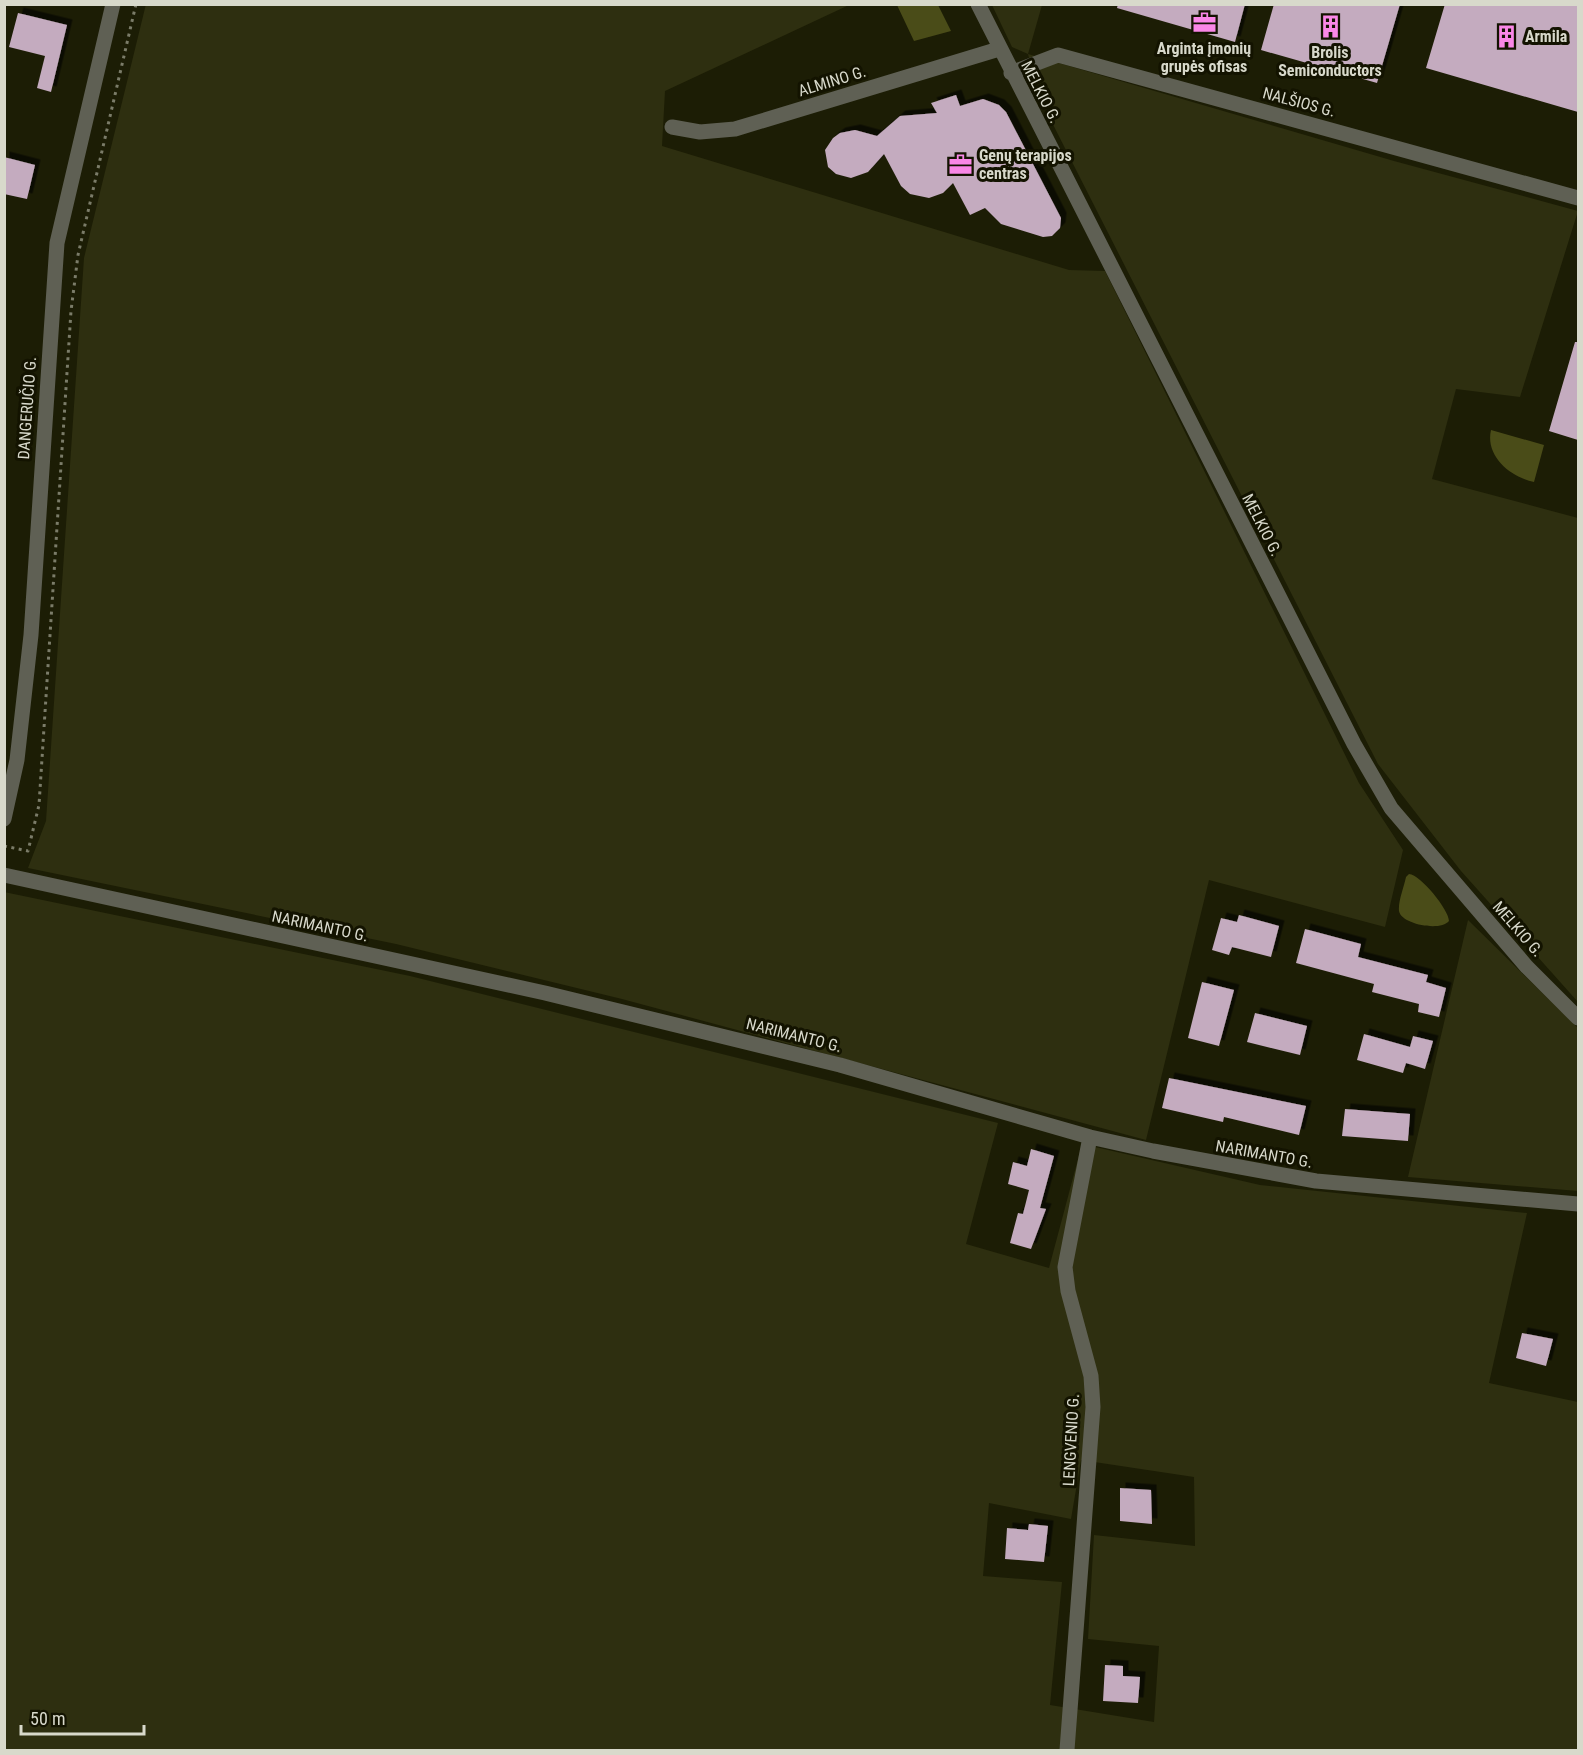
<svg xmlns="http://www.w3.org/2000/svg" width="1583" height="1755" viewBox="0 0 1583 1755" font-family="'Roboto Condensed',sans-serif">
<defs>
<filter id="shadow"><feDropShadow dx="5.5" dy="-5.5" stdDeviation="0" flood-color="#0009"/></filter>
</defs>
<rect width="100%" height="100%" fill="#1c1d05"/>
<path fill="#2e2f10" fill-rule="evenodd" d="M146,4L849,5L665,91L662,146L1069,270L1105,271L1359,783L1403,850L1385,927L1209,880L1146,1140L622,999L396,944L28,868L46,821L84,258Z
M992,5H1042L1028,54L1394,161L1578,211L1520,397L1456,389L1432,479L1578,518V1002L1461,871L1378,764L1038,95L1028,54L1012,47Z
M4,892L410,976L998,1123L966,1244L1049,1268L1082,1144L1260,1185L1527,1213L1489,1383L1578,1402V1750H5ZM1081,1460L1194,1477L1195,1546L1094,1535L1088,1639L1159,1646L1154,1722L1050,1705L1062,1582L983,1576L989,1503L1071,1519Z
M1468,920L1578,1028V1191L1408,1177Z"/>
<path fill="#4a4c18" d="M897,5H938L951,31L914,41Z
M1491,430L1544,445L1534,482C1510,477 1485,456 1491,430Z
M1409,874C1421,875 1449,910 1449,921C1440,932 1401,924 1399,911C1398,901 1404,887 1406,877Z"/>
<path fill="#c4abbf" filter="url(#shadow)" d="M1118,4H1245L1235,42L1117,8Z
M1274,4H1400L1377,83L1261,50Z
M1445,4H1578V112L1426,68Z
M18,13L67,25L51,92L37,88L45,56L9,47Z
M956,95L960,106L983,99L999,105L1006,112L1061,218L1060,228L1052,236L1043,237L1001,224L985,208L970,215L953,183L943,193L929,198L910,194L901,186L884,154L868,172L851,178L836,174L828,167L825,150L833,138L840,133L855,130L877,136L900,116L937,113L931,103Z
M4,157L35,165L27,199L4,194Z
M1575,342H1578V440L1549,431Z
M1239,915L1279,926L1271,957L1232,947L1229,955L1212,950L1221,918L1237,922Z
M1305,929L1361,944L1358,957L1428,975L1426,982L1446,988L1439,1017L1418,1012L1419,1004L1372,992L1374,984L1296,963Z
M1202,982L1234,990L1219,1046L1188,1038Z
M1255,1013L1307,1026L1300,1055L1247,1042Z
M1364,1034L1410,1047L1413,1036L1433,1041L1425,1069L1406,1063L1403,1073L1357,1060Z
M1169,1078L1306,1106L1299,1135L1224,1117L1223,1122L1162,1108Z
M1345,1109L1410,1114L1408,1141L1342,1136Z
M1031,1149L1054,1156L1040,1208L1046,1209L1031,1249L1010,1243L1018,1213L1023,1214L1029,1190L1008,1184L1013,1162L1027,1166Z
M1522,1333L1553,1339L1546,1366L1516,1358Z
M1120,1488L1151,1490L1152,1524L1120,1521Z
M1029,1524L1048,1526L1044,1562L1005,1559L1007,1528L1028,1530Z
M1105,1665L1123,1666V1676L1140,1677L1138,1703L1103,1701Z"/>
<g fill="none" stroke-linecap="round" stroke-linejoin="round">
<path stroke="#7b7c69" stroke-width="3" stroke-dasharray="3 4.5" stroke-linecap="butt" d="M4,846L28,851L39,805L71,311L78,255L136,4"/>
<path stroke="#5f6054" stroke-width="15" d="M978,4L1354,744L1391,808L1527,967L1578,1018
M1011,73L1058,55L1578,198
M672,127L700,132L735,129L999,49
M4,819L17,760L31,635L57,243L113,4
M4,875L545,993L840,1065L1090,1137L1153,1151L1316,1181L1578,1204
M1067,1750L1093,1407L1091,1376L1068,1291L1065,1267L1090,1137"/>
</g>
<defs>
<symbol id="office-bare" viewBox="-9 -9 18 18"><path d="M-6-3h4V-5.5h4V-3h4V5H-6ZM-1-4.5V-3h2v-1.5ZM-6 0V1H6V0Z" fill="#fa87e7" stroke="#131300" stroke-width="2.5" paint-order="stroke"/></symbol>
<symbol id="building-bare" viewBox="-9 -9 18 18"><path d="M-4-6H4V6H1V3H-1V6H-4ZM-2.5-4.3h1.7v1.8h-1.7ZM.8-4.3h1.7v1.8H.8ZM-2.5-1h1.7V.8h-1.7ZM.8-1h1.7V.8H.8Z" fill="#fa87e7" stroke="#131300" stroke-width="2.5" paint-order="stroke"/></symbol>
</defs>
<g fill-rule="evenodd">
<use href="#office-bare" x="1188" y="6" width="33" height="33"/>
<use href="#building-bare" x="1314" y="10" width="33" height="33"/>
<use href="#building-bare" x="1490" y="20" width="33" height="33"/>
<use href="#office-bare" x="944" y="148" width="33" height="33"/>
</g>
<g text-anchor="middle" dominant-baseline="central" stroke-width="6" stroke-linejoin="round" paint-order="stroke">
<g font-size="16" font-weight="bold" fill="#d8d9cb" stroke="#131300" text-anchor="start">
<text x="1525" y="36">Armila</text>
<text x="1204" y="48" text-anchor="middle">Arginta įmonių<tspan x="1204" dy="18">grupės ofisas</tspan></text>
<text x="1330" y="52" text-anchor="middle">Brolis<tspan x="1330" dy="18">Semiconductors</tspan></text>
<text x="979" y="155">Genų terapijos<tspan x="979" dy="18">centras</tspan></text>
</g>
<g font-size="16" fill="#d8d9cb" stroke="#131300">
<text transform="translate(832 81) rotate(-17)">ALMINO G.</text>
<text transform="translate(1041 92) rotate(63)">MELKIO G.</text>
<text transform="translate(1299 102) rotate(15)">NALŠIOS G.</text>
<text transform="translate(27 408) rotate(-86)">DANGERUČIO G.</text>
<text transform="translate(1262 525) rotate(63)">MELKIO G.</text>
<text transform="translate(320 926) rotate(12)">NARIMANTO G.</text>
<text transform="translate(1518 929) rotate(49)">MELKIO G.</text>
<text transform="translate(794 1035) rotate(14)">NARIMANTO G.</text>
<text transform="translate(1264 1154) rotate(10)">NARIMANTO G.</text>
<text transform="translate(1071 1440) rotate(-87)">LENGVENIO G.</text>
</g>
</g>
<rect width="1583" height="1755" fill="none" stroke="#d8d9cb" stroke-width="12"/>
<path d="M21 1725v9h123v-9" fill="none" stroke="#d8d9cb" stroke-width="3"/>
<text x="30" y="1725" font-size="18" fill="#d8d9cb" stroke="#131300" stroke-width="4.5" paint-order="stroke">50 m</text>
</svg>
